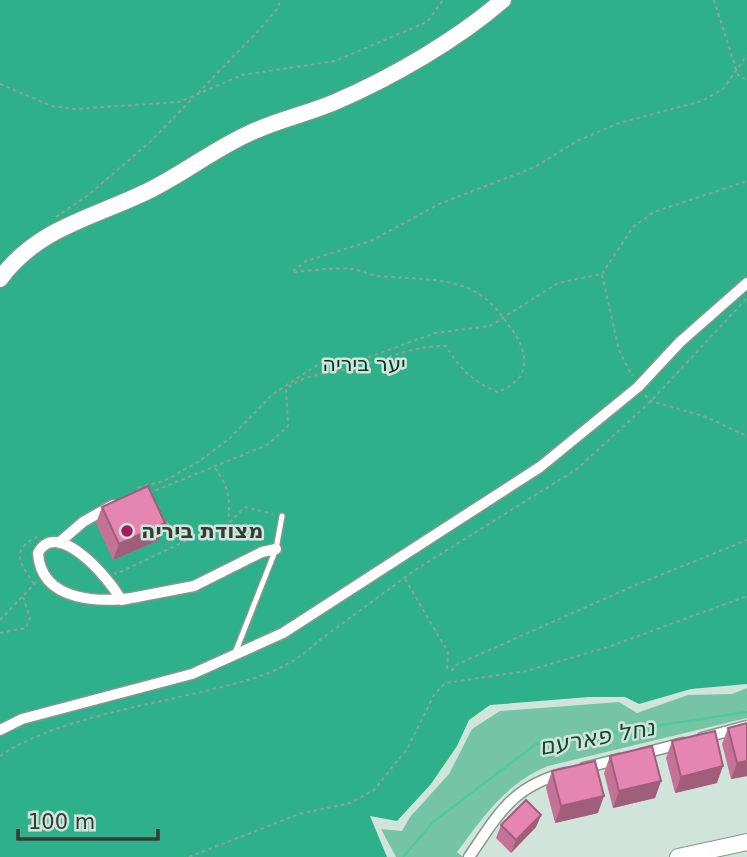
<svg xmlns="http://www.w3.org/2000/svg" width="747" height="857" viewBox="0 0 747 857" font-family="'DejaVu Sans',Heebo,sans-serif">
<rect width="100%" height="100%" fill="#d0e4db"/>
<path fill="#76c4a7" d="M747,688V718L548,766C505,784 484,816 457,852L463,857H396L381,829L402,831L410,817L449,774L472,729L500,711L619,702L637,713L688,695L732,694Z"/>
<path fill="#2eb18a" d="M0,0H747V684L691,689L639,704L625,697H589L490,705L469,720L457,746L431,784L397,821L370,816L387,857H0Z"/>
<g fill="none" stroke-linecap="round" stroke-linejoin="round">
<path stroke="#4ecaa1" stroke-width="2.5" d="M403,857L433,822L536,744L747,712"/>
<defs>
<path id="lane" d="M235,653L276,549L282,516"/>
<path id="street" d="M61,541L83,522L113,505
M138,597C102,603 41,603 38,553C57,517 110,579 121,600L194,586L262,552L276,549
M0,730L22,719L192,674L283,633L540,467L638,387L680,342L747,283
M702,738L747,726
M641,754L683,743
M584,768L619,759
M469,857C498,815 512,786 565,773"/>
<path id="secondary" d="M0,279C38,227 93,218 148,191C183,174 214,149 250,133C277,120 307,114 335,102C391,78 457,40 503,0
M678,857L747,842"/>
</defs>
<use href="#lane" stroke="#84978f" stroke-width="8"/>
<use href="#street" stroke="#84978f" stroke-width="13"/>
<use href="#secondary" stroke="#84978f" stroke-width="18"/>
<path stroke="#91a099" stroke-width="2" stroke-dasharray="3.5 3.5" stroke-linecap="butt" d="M714,0L738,75L747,80
M0,84L52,106L74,109L179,102L242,75L335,61L427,22L443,0
M198,93L258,31L278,8L280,0
M56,217L87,196L150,142L194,97
M602,275L619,350L632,376
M645,395L651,401L706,417L747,436
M215,468C228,486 231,499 228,521
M139,492L136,488L164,481L198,462L229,439L273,394L325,360L364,359L435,333L490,326L558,283L602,274L633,227L654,212L747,181
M149,493L267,445L288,426L286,389C306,374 324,374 347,369C381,362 411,345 446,346C460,369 473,382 498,392C517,384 528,373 523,352C520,339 512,330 504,319C473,273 427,281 378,276C369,275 361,270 352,269C333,267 311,271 292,272L306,261L371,241L439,204L535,167L577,141L619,123L702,101L723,89L747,55
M162,517L168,524L195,537L228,524L245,507L273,514
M114,572L116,574L194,537
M405,579L448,652L447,668L452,670L458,664L631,587L747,540
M34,584C19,562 9,549 41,535
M0,620L38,580
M0,633L26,628L30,618L23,597
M0,756C50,721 144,706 205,691C246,681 286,673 317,642L415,570L577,469L651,401L747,298
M189,857L299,814L350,803L374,790L407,749L434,695L445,683L527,671L611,646L747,596"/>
<use href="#lane" stroke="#fff" stroke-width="5"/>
<use href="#street" stroke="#fff" stroke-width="10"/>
<use href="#secondary" stroke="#fff" stroke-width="16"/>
</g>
<path fill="#c47397" d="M102,507L165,523L159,540L113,560L96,523Z
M747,723V776L731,779L722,744L728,728Z
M672,741L717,783L675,793L666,758Z
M610,756L661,781L655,798L613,808L604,773Z
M552,771L598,813L555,823L546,788Z
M541,815L536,827L511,853L496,838L501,825Z"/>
<path fill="#a05e7b" d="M165,523L159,540L113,560L119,544Z
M747,761V776L731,779L737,763Z
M723,766L717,783L675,793L681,777Z
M661,781L655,798L613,808L619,791Z
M604,796L598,813L555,823L561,806Z
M541,815L536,827L511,853L516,840Z"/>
<path fill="#e486b0" stroke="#a05e7b" stroke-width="2" d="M148,486L165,523L119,544L102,507Z
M747,723V761L737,763L728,728Z
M715,731L723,766L681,777L672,741Z
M652,746L661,781L619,791L610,756Z
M595,761L604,796L561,806L552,771Z
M526,800L541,815L516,840L501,825Z"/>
<circle fill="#a21b67" stroke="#d0e4db" stroke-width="2.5" cx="127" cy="531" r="7"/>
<g text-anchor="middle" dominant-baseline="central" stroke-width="5" stroke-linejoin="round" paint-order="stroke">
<g font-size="21" fill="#003728" stroke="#d0e4db">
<text x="364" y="364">יער ביריה</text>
</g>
<g font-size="21" font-weight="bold" fill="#343c39" stroke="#d0e4db" text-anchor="start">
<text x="141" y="531">מצודת ביריה</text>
</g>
<g font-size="23" font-style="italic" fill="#134837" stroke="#d0e4db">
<text transform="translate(597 737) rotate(-10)">נחל פארעם</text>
</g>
</g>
<path d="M18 829v10h140v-10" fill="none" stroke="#343c39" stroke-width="3.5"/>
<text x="28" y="829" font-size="21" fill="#343c39" stroke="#d0e4db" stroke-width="5" paint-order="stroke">100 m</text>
</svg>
